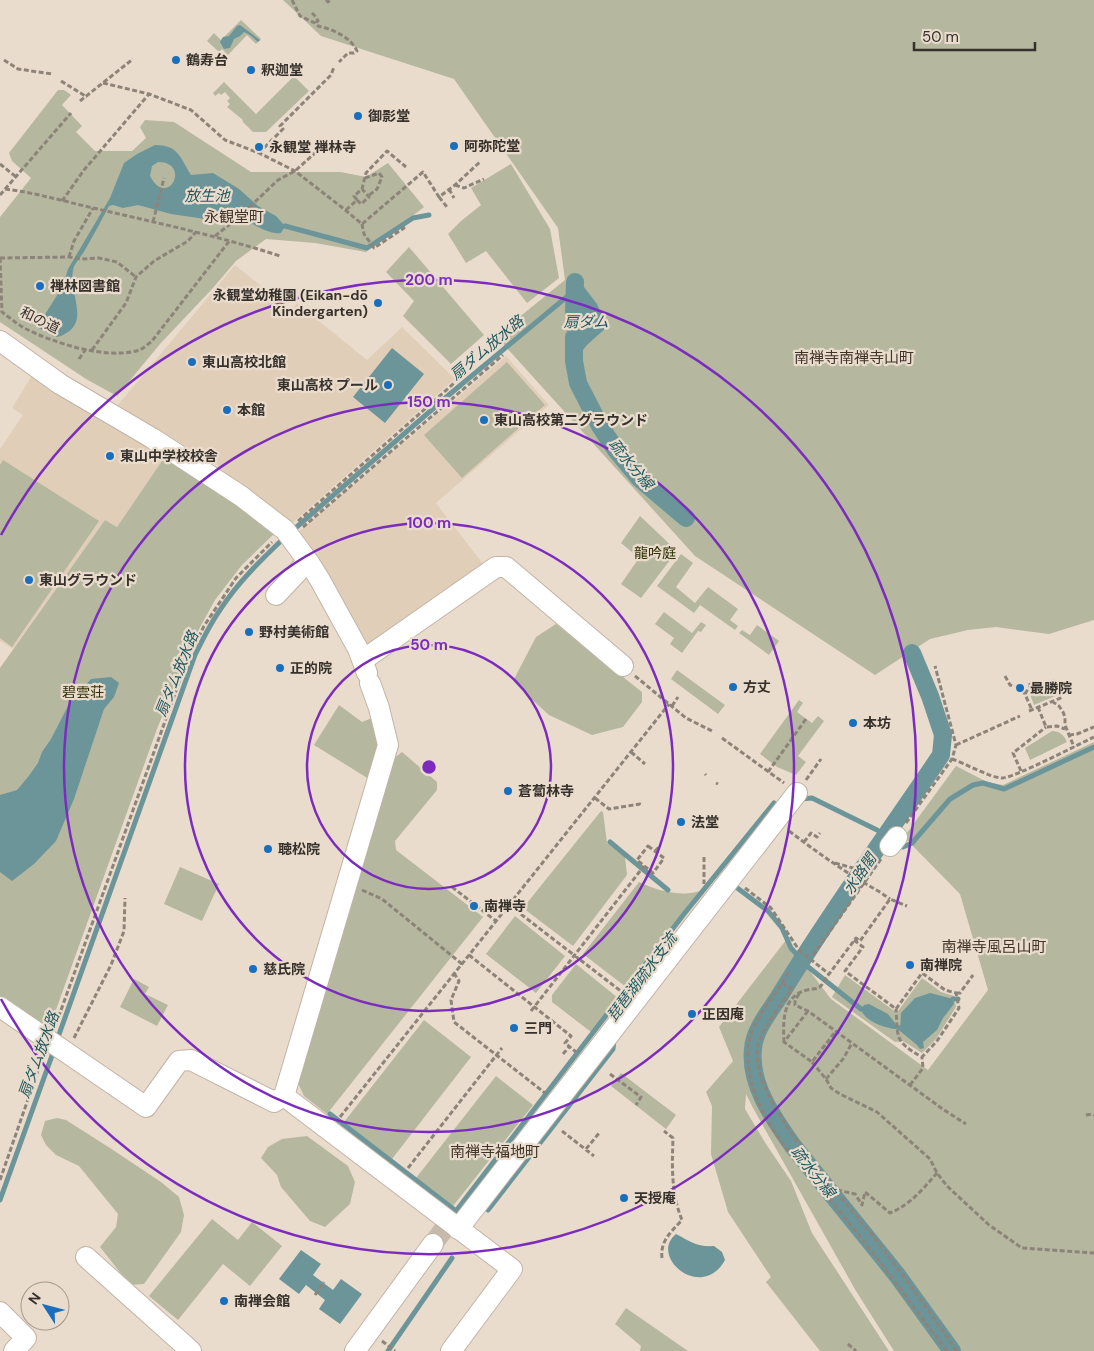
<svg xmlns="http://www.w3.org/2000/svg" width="1094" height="1351" viewBox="0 0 1094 1351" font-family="'DM Sans','Noto Sans JP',sans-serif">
<rect width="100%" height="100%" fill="#eadccd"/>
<path fill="#e1ceb9" d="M235,265L291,310L297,303L367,360L402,327L455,379L289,526L244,492L217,465L118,405Z
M506,356L549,405L436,503L483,564L366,654L296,534Z
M33,374L166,455L117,527L105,520L13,649L0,641V449L23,415L12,408Z"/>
<path fill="#b5b79f" d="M283,0H1094V620L1049,634L996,627L968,630L930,639L875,675L695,556L496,336L565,280L558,228L454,79L321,36Z
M241,20L261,39L256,44L247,35L228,55L222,49L219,52L207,41L214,33L221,40Z
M294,76L309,91L266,132H253L242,121L243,120L227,107L230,104L227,101L230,98L225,92L221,95L219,93L215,96L213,93L224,82L256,114Z
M58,90H64L71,95L62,105L82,126L76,132L95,151H132L146,138L140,127L145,120L174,122L251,172H341L366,177L388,163L424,207L366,252L315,243L266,239L236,261L212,289L160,344L117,396L86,379L0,322V217L31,178L12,161L9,153Z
M511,164L550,229L559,278L527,303L486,251L466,263L448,234L461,221L481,205L471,188Z
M409,247L484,335L451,364L403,316L414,301L386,272Z
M507,362L545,405L462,478L424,435Z
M166,455L276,532L242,565L215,600L193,640L157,729L48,1032L0,1001V668L105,520L117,527Z
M3,460L99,521L12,647L0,638V465Z
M640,516L677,551L641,598L621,584L639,558L621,543Z
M681,554L693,563L676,587L695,603L708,587L738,609L730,620L738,626L735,630L700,605L694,613L657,586Z
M664,612L692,633L701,622L706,625L701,632L698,631L682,653L670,644L674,638L655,624Z
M556,624L642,692V702L623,727L592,735L549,715L527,695L513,681L536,637Z
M757,625L779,641L769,655L739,633L742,630L750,635Z
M677,670L725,705L718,714L671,679Z
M1054,679L1060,694L1034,705L1029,692L1032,688Z
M799,700L803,703L797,712L812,723L818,716L824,721L798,756L806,762L796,775L777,767L760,754Z
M339,705L362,722L372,718L380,743L369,779L314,745Z
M1052,731C1060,731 1064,735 1067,742L1030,760L1025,748Z
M1094,742V1351H894L856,1291L753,1108L746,1094L745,1109L766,1144L791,1181L812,1233L889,1351H820L766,1282L771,1277L728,1212L711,1154L712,1106L706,1092L733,1061L719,1027L786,940L831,999L928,1070L988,990L960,894L904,837L956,766L987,782L1003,785Z
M402,752L437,782V790L395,841L396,850L483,917L327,1114L304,1096L298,1083L393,759Z
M601,811L603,812L607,843L625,857L627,875L573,946L523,908Z
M180,867L219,884L202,921L164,904Z
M639,882C658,891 681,897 701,891L626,987L583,954Z
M515,916L565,956L536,993L486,954Z
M576,964L618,998L591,1032L552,1002V995Z
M845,975L893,1010L898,1011L922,978L941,992L954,996L956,1007L936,1039L922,1053L903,1041L895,1042L832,997Z
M134,979L149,987L145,994L168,1005L157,1026L120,1007Z
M424,1020L471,1057L392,1159L344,1122Z
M621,1073L676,1115L666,1129L611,1086Z
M496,1076L533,1105L453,1206L416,1178Z
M57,1118L66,1120L110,1148L161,1182L179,1197L184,1215L181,1232L144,1284L130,1285L100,1247L116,1227L118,1214L79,1166L56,1155L46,1145L41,1135L45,1121Z
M307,1136L348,1166L355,1182L350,1204L325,1227L310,1221L281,1187L277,1175L261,1158L268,1147L282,1139Z
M212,1219L238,1240L252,1222L282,1246L250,1286L223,1264L178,1320L149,1296Z
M626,1308L688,1351H640L641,1346L615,1324Z"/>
<path fill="#6c959a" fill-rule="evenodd" d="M240,25L260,40L258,42L250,35L244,32L240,36L234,39L230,48L224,49L220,42L223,37L229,36L237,26Z
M155,145C178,145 180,157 191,175L213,173L239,189L258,206L276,216L285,226L281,233C268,236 243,218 232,211L220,219L212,220L171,214L138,205L123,208L113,205L109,206C101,221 93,236 85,250C81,257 74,264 73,270C68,294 94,326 57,337L39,328L42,319L63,286L68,269L110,198L124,163L137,154ZM158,162C192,162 168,210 150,176L152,166Z
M581,283L597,304L607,327L587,345L574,361L570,362L566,348L571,291Z
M392,348L424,374L385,423L353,397Z
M111,677L119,683L114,697L104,709L74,799L56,841L34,864L12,881L0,872V795L17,790L28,777L38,763L42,752L51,739L69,704L91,679Z
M930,993L953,999L954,1004L943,1018L937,1030L923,1042L924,1048L920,1049L917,1045L900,1031L901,1013L915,998Z
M869,1004L888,1014L895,1023L894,1029C883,1027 864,1021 861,1009L864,1005Z
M676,1234C691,1242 697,1247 714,1246L722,1252L725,1260C702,1302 648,1257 676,1234Z
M301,1250L321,1264L313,1275L333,1290L341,1279L362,1294L340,1324L319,1309L325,1300L306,1285L299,1294L279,1279Z"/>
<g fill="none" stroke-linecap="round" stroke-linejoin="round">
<path stroke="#6c959a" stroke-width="5" d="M285,226L367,248L413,218L429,215
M292,531L450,394L575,290
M800,799L812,798L877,830L891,839
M610,842L668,890
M898,844L903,847L912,843L950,799L973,785L983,783L1004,789L1094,747
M732,884L768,911L782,928L791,948L807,966L861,1009
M953,999H958
M894,1026L900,1028
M57,1040L195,655C203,639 210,624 220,610C238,582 262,559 285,537
M330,1114L456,1211L684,914L774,803
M0,1200L54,1050
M488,1210L613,1049L614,1040
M388,1351L452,1258"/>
<path stroke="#6c959a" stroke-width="18" d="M574,311L575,282
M574,337V361L578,383L600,426L616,450L640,479L686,518
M912,653L930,696L943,735L941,755C888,834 831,911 782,992C772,1009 754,1029 753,1049C749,1085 774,1119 793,1146L897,1275L952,1351"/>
<path stroke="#c6baad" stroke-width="20" stroke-dasharray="20 10" stroke-linecap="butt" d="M433,1244L444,1229"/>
<defs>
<path id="minor" d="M0,341L60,384L152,438L241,496L285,530L310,564L320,580L358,649L367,673
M276,595L308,561
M363,660L496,567H506L623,666
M370,683L379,708L388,745L284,1096L512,1269L451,1351
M890,846L897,837
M0,1007L146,1107L179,1061L191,1060L274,1102L284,1096
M458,1229L797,793
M86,1257L191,1351
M0,1312L26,1338L14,1351
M355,1351L433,1244"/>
</defs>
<use href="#minor" stroke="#c1b4a5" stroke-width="22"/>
<path stroke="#8d8479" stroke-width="3" stroke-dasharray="5 2.5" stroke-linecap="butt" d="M292,0L300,16L315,23L318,26C332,29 351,37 357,51L354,53H348L339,62
M326,0L328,2L330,0
M312,13L316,17L318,21L315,23
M4,60L18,69L52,74
M61,81L87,97
M103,83L149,94L191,110L225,140L259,153L295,171L344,209L362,224L423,172L439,197L455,185L481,161
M80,101L133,59
M259,153L283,129L280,126L331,75L334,67
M0,164L15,176
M365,178L379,173L382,177L377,189L368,196
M455,185L464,188L484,179
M5,189C38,193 70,203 102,210C162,224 222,237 280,256
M449,189L454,198
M0,195L71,113
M439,197L447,207
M357,200L361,204L369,197L362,189
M62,201L84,170L149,94
M346,210L357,200L354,196L362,189L366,173L387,151L406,167
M153,222L164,178
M362,224L364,234L374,248L404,228L401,224
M215,236L238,218L278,180L295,171L325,144
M69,257L74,241L93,208
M0,258L2,312C9,317 17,324 24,328C54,343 103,359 136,351C142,350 147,345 152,341L230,240
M0,258L69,257L82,259L99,258L117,262L136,277
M92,350L126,303L136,277L154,261L188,241L196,232
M79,359L86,349
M298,521L460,378
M303,527L503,355
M635,676L686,718L712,731
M1005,676L1010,685L1016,687L1021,685
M1020,683L1032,710
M1025,694L1030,686V683
M1052,701L1059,706L1063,712L1065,717V725L1074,747
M672,706L678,697
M1038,707L1046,727L1057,726L1065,729
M1029,711L1063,697
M1069,735L1077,734L1094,727
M722,738L784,783
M956,745L1020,716
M631,752L645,764
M952,759C967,764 988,777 1002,778C1014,778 1079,744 1094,737
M1021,771L1013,753L1046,727
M768,772L806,719
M705,774L706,775
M806,780L821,759
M716,783L718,784
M595,798L609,809L640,804L642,805
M906,823L952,759L956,745L935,666
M789,831C810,847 831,862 853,876C865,884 878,890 890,899
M804,842L811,833L817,837L820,833
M648,846L664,858L653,873L637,860Z
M655,851L659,847
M704,857V884
M835,863L871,873
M452,887L496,921
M745,888L771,908L799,950L829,974
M362,890L382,899L462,964
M509,905L622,992
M854,940L863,947L845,971L896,1009L922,973L945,990L956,993L959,1008L937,1041L922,1057C894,1041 898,1038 896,1009
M469,955L571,1036L565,1043L576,1052
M813,955L881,859
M454,973L459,981L451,1000L454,1022L545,1093
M782,983L790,970
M956,993H960L973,975
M799,994L795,1000V1005L808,1011L944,1110L966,1124
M531,1011L644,866
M808,1011L784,1042L812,1062L835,1032
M56,1024L186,663L204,626L236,578L272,542
M74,1038L111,965L124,931L125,898
M784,1042C783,1022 782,996 807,990C814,988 820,991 823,982L856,938L860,941L890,899L907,906
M563,1054L569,1047
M812,1062L826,1079L831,1088L840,1094L877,1112L930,1159L937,1173L947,1186L989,1225L1022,1248L1094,1253
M610,1074L641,1097L636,1105
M826,1079L843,1059L852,1043
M910,1085L923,1068L922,1057
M1086,1115L1092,1114L1094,1115
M340,1117L669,704
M562,1131L594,1156
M586,1149L600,1132
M408,1168L502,1048
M0,1180L43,1056
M837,1190L855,1194L862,1205L865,1192L890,1213C910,1205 923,1189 937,1173
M662,1258C660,1241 671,1232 682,1220C671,1193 672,1167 673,1138L664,1131
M315,1295L324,1282
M382,1341L395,1351
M848,1344L856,1351
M947,1351C914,1308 883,1265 850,1224C811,1174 745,1119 748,1050C749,1025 769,1003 782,983L792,989C781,1005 763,1027 758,1045C747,1098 845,1199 876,1240C904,1276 931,1313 957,1351"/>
<use href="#minor" stroke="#fff" stroke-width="20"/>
</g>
<g fill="none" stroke="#7b2cbf" stroke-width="2.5">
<circle cx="429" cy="767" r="122"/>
<circle cx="429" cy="767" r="244"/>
<circle cx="429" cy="767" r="365"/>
<path d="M1 535A487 487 0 1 1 1 999"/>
</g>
<g fill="#196fbd" stroke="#eadccd" stroke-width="2">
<circle cx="176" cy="60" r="5"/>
<circle cx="251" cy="70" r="5"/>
<circle cx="358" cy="116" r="5"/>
<circle cx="454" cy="146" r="5"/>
<circle cx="259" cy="147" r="5"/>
<circle cx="40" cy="286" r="5"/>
<circle cx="378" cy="303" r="5"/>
<circle cx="192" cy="362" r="5"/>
<circle cx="388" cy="385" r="5"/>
<circle cx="227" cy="410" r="5"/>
<circle cx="484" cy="420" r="5"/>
<circle cx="110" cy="456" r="5"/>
<circle cx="29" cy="580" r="5"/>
<circle cx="249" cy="632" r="5"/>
<circle cx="280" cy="668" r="5"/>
<circle cx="733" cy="687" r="5"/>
<circle cx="1020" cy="688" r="5"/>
<circle cx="853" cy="723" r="5"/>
<circle cx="508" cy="791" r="5"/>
<circle cx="681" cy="822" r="5"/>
<circle cx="268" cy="849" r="5"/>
<circle cx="474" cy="906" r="5"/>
<circle cx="910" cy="965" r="5"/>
<circle cx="253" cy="969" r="5"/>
<circle cx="692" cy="1014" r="5"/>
<circle cx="514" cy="1028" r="5"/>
<circle cx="624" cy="1198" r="5"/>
<circle cx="224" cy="1301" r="5"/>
</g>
<g text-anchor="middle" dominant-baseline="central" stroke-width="4.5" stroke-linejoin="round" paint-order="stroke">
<g font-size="14" font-weight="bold" fill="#36312b" stroke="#eadccd" text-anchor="start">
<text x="186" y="60">鶴寿台</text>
<text x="261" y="70">釈迦堂</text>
<text x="368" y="116">御影堂</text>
<text x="464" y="146">阿弥陀堂</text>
<text x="269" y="147">永観堂 禅林寺</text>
<text x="50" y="286">禅林図書館</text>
<text x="368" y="295" text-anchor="end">永観堂幼稚園 (Eikan-dō<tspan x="368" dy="16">Kindergarten)</tspan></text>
<text x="202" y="362">東山高校北館</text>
<text x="378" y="385" text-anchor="end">東山高校 プール</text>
<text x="237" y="410">本館</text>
<text x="494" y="420">東山高校第二グラウンド</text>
<text x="120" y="456">東山中学校校舎</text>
<text x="39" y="580">東山グラウンド</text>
<text x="259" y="632">野村美術館</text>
<text x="290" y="668">正的院</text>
<text x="743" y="687">方丈</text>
<text x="1030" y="688">最勝院</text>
<text x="863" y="723">本坊</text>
<text x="518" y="791">蒼蔔林寺</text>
<text x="691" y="822">法堂</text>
<text x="278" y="849">聴松院</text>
<text x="484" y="906">南禅寺</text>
<text x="920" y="965">南禅院</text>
<text x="263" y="969">慈氏院</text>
<text x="702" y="1014">正因庵</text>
<text x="524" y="1028">三門</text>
<text x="634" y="1198">天授庵</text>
<text x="234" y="1301">南禅会館</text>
</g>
<g font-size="14" fill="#36312b" stroke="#eadccd">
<text transform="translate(40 320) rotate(26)">和の道</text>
</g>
<g font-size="14" fill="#2f3006" stroke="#eadccd">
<text x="655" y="553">龍吟庭</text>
<text x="83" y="692">碧雲荘</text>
</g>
<g font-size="15" font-style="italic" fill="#1e585f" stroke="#eadccd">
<text x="207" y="196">放生池</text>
<text x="586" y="322">扇ダム</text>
<text transform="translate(487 348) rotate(-40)">扇ダム放水路</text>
<text transform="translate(631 464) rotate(50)">疏水分線</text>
<text transform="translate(177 674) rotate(-68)">扇ダム放水路</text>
<text transform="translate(860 874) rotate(-56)">水路閣</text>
<text transform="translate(642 977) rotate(-53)">琵琶湖疏水支流</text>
<text transform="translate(39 1055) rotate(-70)">扇ダム放水路</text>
<text transform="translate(813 1172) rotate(51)">疏水分線</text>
</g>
<g font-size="15" fill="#3f3428" stroke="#eadccd">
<text x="234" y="217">永観堂町</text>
<text x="854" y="358">南禅寺南禅寺山町</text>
<text x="994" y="947">南禅寺風呂山町</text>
<text x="495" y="1152">南禅寺福地町</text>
</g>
</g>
<circle cx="429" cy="767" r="8" fill="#7b2cbf" stroke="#eadccd" stroke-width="2.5"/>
<g font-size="15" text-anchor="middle" font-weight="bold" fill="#7b2cbf" stroke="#eadccd" stroke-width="4.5" stroke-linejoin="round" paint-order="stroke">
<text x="429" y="285">200 m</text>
<text x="429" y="407">150 m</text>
<text x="429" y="528">100 m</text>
<text x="429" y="650">50 m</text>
</g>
<g transform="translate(45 1306) rotate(306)"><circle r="24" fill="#eadccd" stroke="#a2988c"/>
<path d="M0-4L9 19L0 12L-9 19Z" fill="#196fbd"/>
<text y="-8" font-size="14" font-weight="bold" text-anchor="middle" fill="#36312b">N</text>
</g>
<path d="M914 42v8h121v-8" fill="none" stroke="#36312b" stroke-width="2.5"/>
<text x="922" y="42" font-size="15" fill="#36312b" stroke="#eadccd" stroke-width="4" paint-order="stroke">50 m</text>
</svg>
